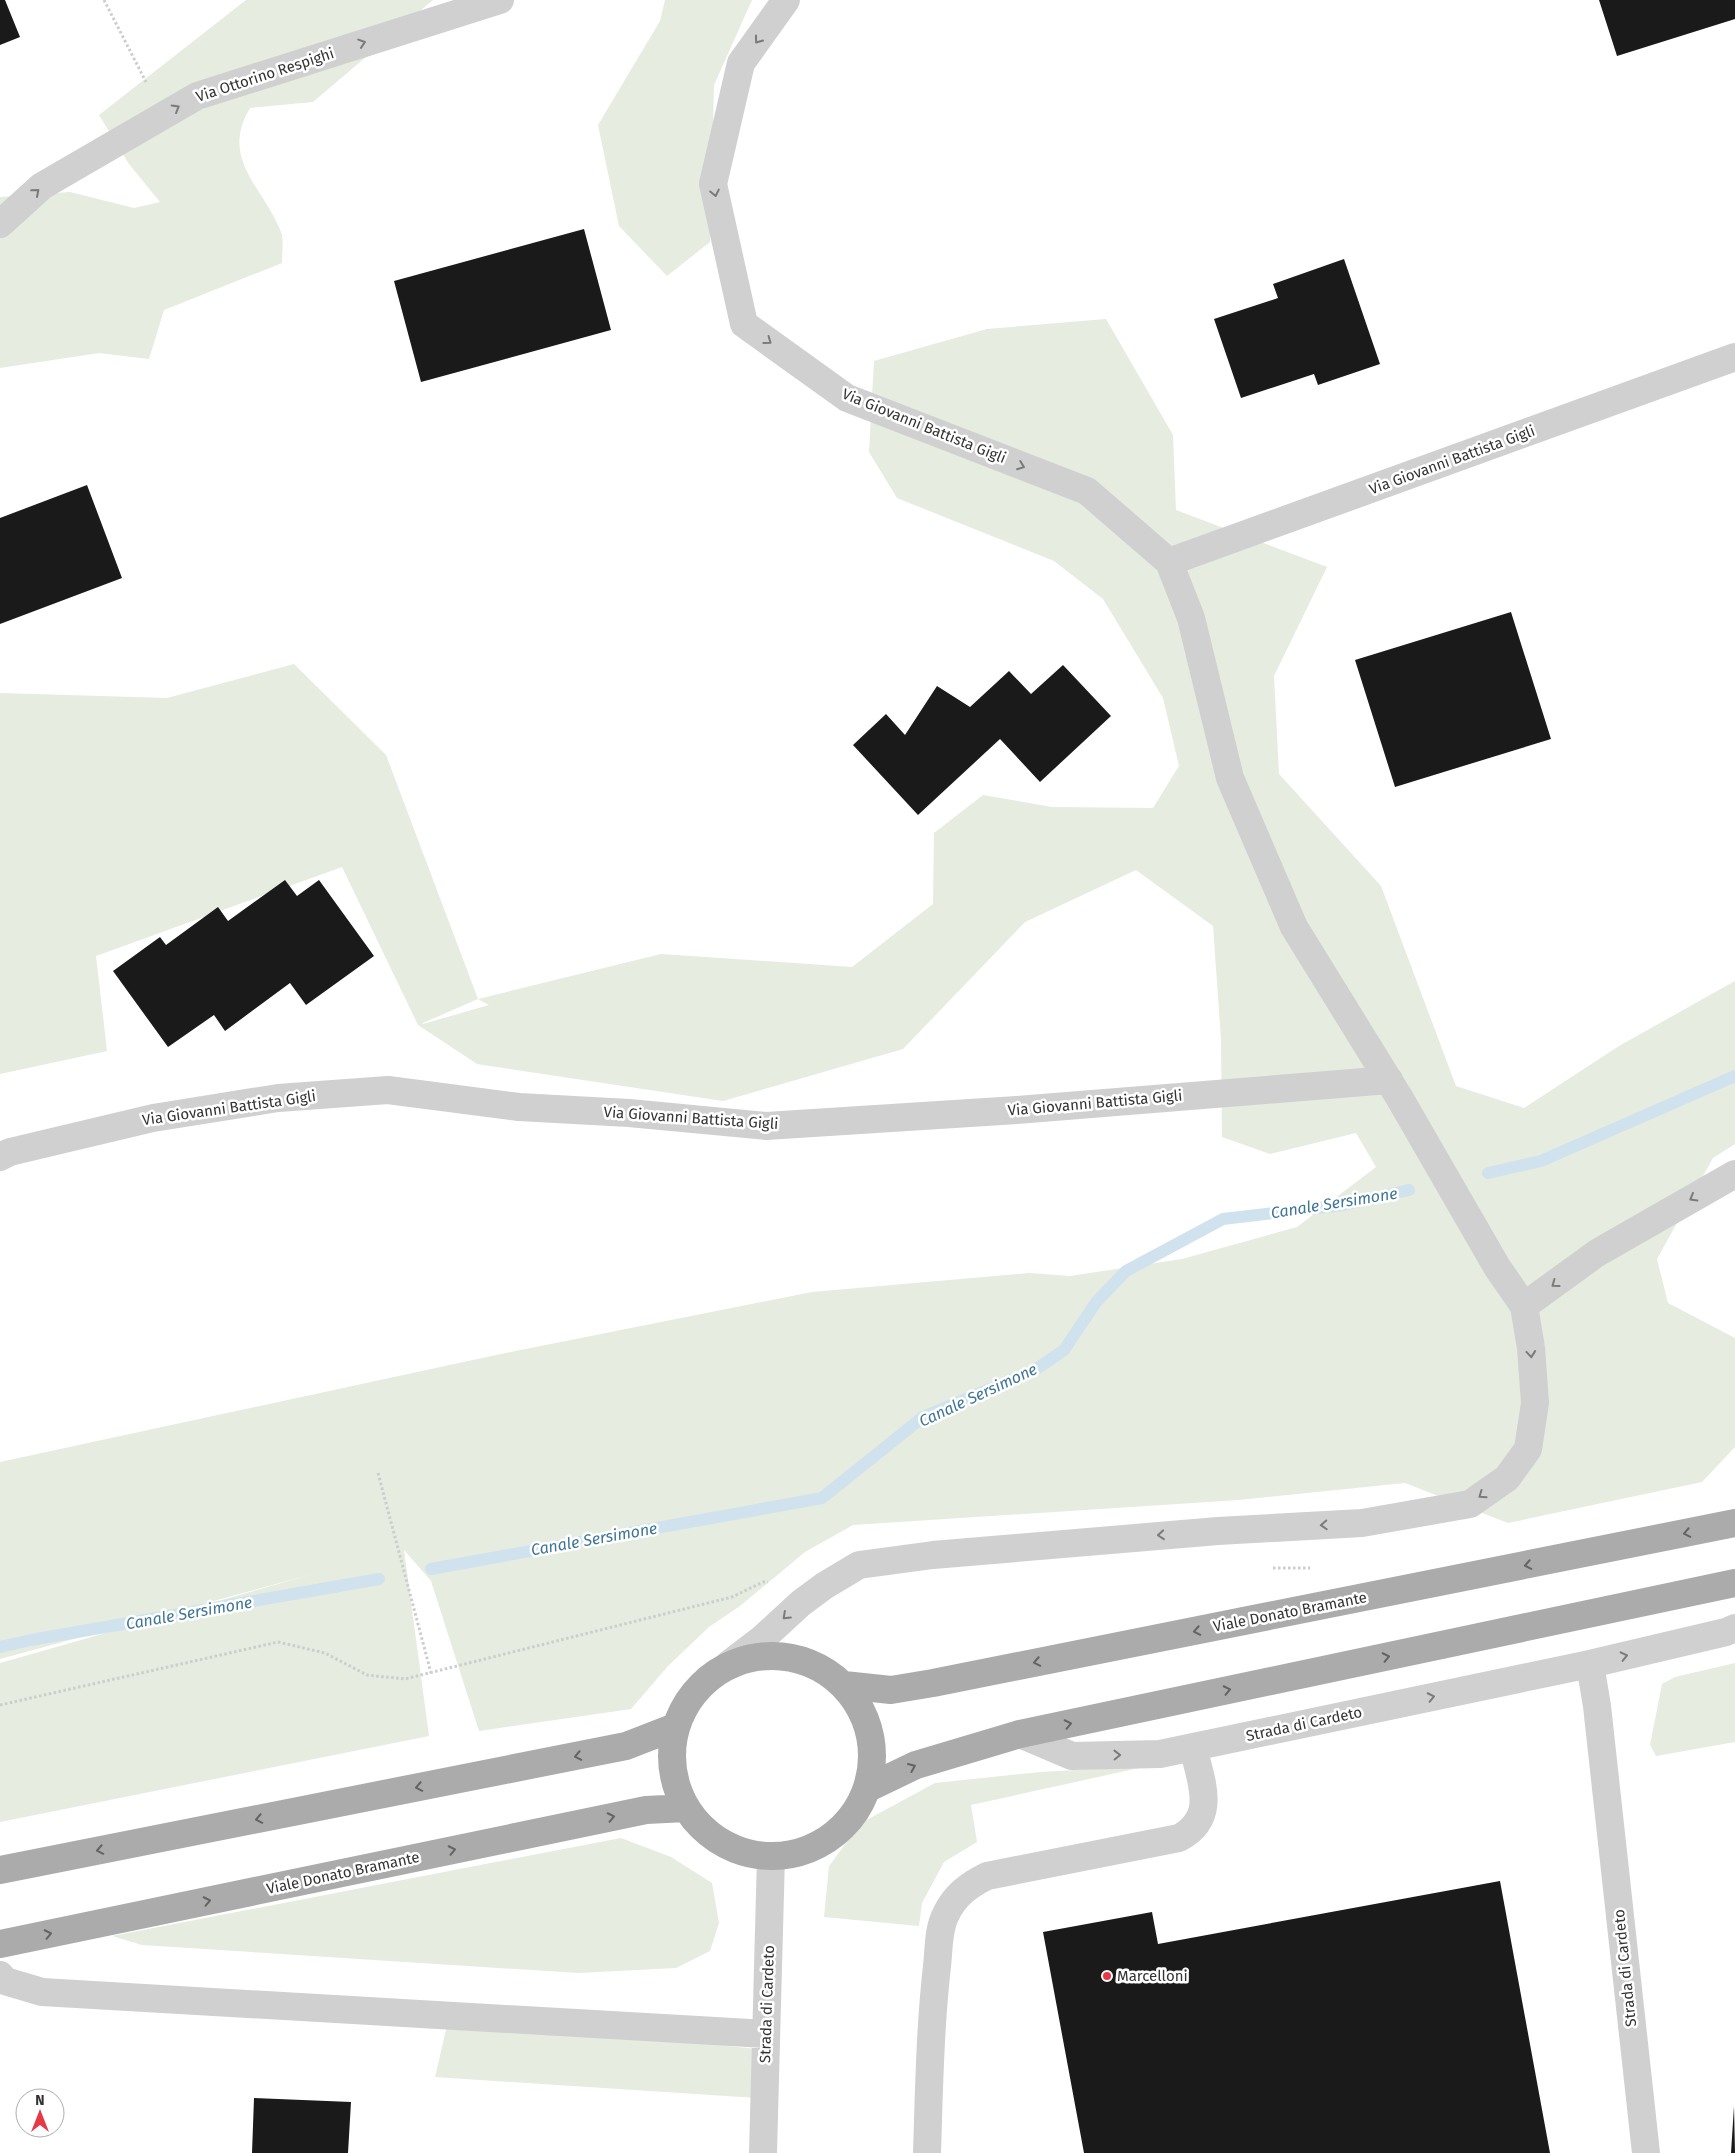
<svg xmlns="http://www.w3.org/2000/svg" width="1735" height="2153" viewBox="0 0 1735 2153" font-family="'Fira Sans',sans-serif">
<rect width="100%" height="100%" fill="#fff"/>
<path fill="#e6ecdf" fill-rule="evenodd" d="M246,0H433L313,102L250,108C219,160 264,187 281,232C284,240 282,253 282,263L164,310L149,359L99,353L0,368V197L70,192L134,208L160,202L129,164L99,115Z
M665,0H752L714,85L710,242L667,276L619,226L598,125L660,21Z
M1106,319L1173,435L1176,510L1327,567L1274,676L1279,774L1381,886L1456,1086L1524,1108L1619,1046L1735,981V1144L1713,1158L1657,1259L1668,1303L1735,1338V1447L1702,1482L1508,1523L1405,1483L1239,1500L853,1525L805,1552L740,1606L709,1627L668,1666L631,1709L479,1731L431,1581L404,1550L429,1736L0,1822V1663L320,1572L0,1659V1462L496,1355L812,1292L1029,1273L1070,1276L1182,1259L1297,1227L1376,1167L1356,1133L1270,1154L1222,1137L1221,1039L1213,926L1136,870L1025,922L903,1049L723,1101L477,1064L418,1025L342,867L96,956L107,1051L0,1074V693L167,698L294,664L386,755L478,999L661,954L852,967L933,904L934,833L983,795L1052,807L1153,808L1179,766L1163,698L1103,599L1054,561L897,498L869,452L874,361L987,329ZM478,999L489,1005L423,1024V1023Z
M1735,1663V1742L1656,1756L1650,1745L1662,1684L1675,1677Z
M1148,1766L971,1805L977,1842L944,1862L922,1903L919,1926L824,1917L829,1866L861,1823L935,1783L1040,1772Z
M621,1838L671,1857L712,1883L719,1923L710,1951L676,1968L578,1973L142,1945L112,1936Z
M449,2017L757,2049V2098L435,2077Z"/>
<g fill="none" stroke-linecap="round" stroke-linejoin="round">
<path stroke="#cfe2ee" stroke-width="12" d="M1488,1173L1541,1161L1735,1076
M431,1569L822,1498L923,1417L1035,1370L1064,1350L1097,1301L1126,1271L1223,1219L1343,1205L1409,1190
M0,1647L31,1640L379,1579"/>
</g>
<path fill="#1a1a1a" d="M0,0H5L20,37L0,45Z
M1599,0H1735V19L1617,56Z
M584,229L611,330L421,382L394,281Z
M1344,259L1380,364L1318,385L1314,374L1241,398L1214,319L1278,298L1273,284Z
M87,485L122,578L0,624V518Z
M1511,612L1551,739L1395,787L1355,660Z
M1063,665L1111,716L1040,782L1000,739L918,815L853,745L886,714L905,735L937,686L970,707L1009,671L1031,694Z
M285,880L297,896L319,880L374,956L306,1005L290,983L225,1031L214,1015L168,1047L113,971L160,937L166,945L218,907L228,921Z
M1500,1881L1550,2153H1084L1043,1932L1152,1912L1158,1944Z
M254,2098L351,2102L348,2153H252Z
M1734,2106L1735,2153H1731Z"/>
<g fill="none" stroke-linecap="round" stroke-linejoin="round">
<path stroke="#cdcdcd" stroke-width="3" stroke-dasharray="2.5 2.5" stroke-linecap="butt" d="M104,0L146,82
M378,1473L431,1673
M1273,1568H1310
M0,1705L278,1642L325,1653L367,1675L405,1679L732,1597L763,1582H768"/>
<path stroke="#d0d0d0" stroke-width="28" d="M0,224L42,186L197,96L500,0
M1169,562L1735,357
M0,1157L10,1152L153,1118L278,1098L388,1090L519,1107L629,1113L766,1126L1017,1110L1389,1080
M1524,1306L1597,1253L1735,1174
M729,1664L763,1638L801,1603L824,1586L859,1565L933,1555L1218,1531L1362,1523L1470,1504L1507,1478L1528,1449L1535,1403L1531,1348L1524,1306L1497,1267L1399,1097L1294,927L1230,778L1191,618L1169,562L1087,491L847,398L744,324L713,184L741,63L786,0
M1590,1664L1597,1706L1646,2153
M1020,1734L1072,1756L1160,1754L1590,1664L1726,1632L1735,1628
M0,1975L5,1981L42,1992L766,2034
M763,2153L771,1856
M927,2153C929,2091 930,2028 937,1966C939,1949 938,1929 946,1914C955,1895 969,1885 987,1876L1179,1838C1218,1817 1201,1782 1193,1747"/>
<path stroke="#ababab" stroke-width="28" d="M672 1756a100 100 0 1 1 200 0a100 100 0 1 1-200 0Z
M844,1685L891,1690L933,1683L1735,1523
M868,1788L916,1765L1020,1734L1735,1583
M0,1870L626,1746L675,1727
M0,1944L646,1810L686,1808"/>
</g>
<defs><path id="oneway-chevron" d="M-2-3.5L2.5 0L-2 3.5" fill="none" stroke-width="1.6" stroke-linecap="round" stroke-linejoin="round" transform="scale(1.25)"/></defs>
<g stroke="#7a7a7a">
<use href="#oneway-chevron" transform="translate(758 40) rotate(126)"/>
<use href="#oneway-chevron" transform="translate(362 43) rotate(-18)"/>
<use href="#oneway-chevron" transform="translate(176 108) rotate(-30)"/>
<use href="#oneway-chevron" transform="translate(36 192) rotate(-41)"/>
<use href="#oneway-chevron" transform="translate(715 193) rotate(78)"/>
<use href="#oneway-chevron" transform="translate(768 341) rotate(36)"/>
<use href="#oneway-chevron" transform="translate(1021 466) rotate(21)"/>
<use href="#oneway-chevron" transform="translate(1693 1198) rotate(150)"/>
<use href="#oneway-chevron" transform="translate(1555 1284) rotate(144)"/>
<use href="#oneway-chevron" transform="translate(1531 1354) rotate(85)"/>
<use href="#oneway-chevron" transform="translate(1482 1495) rotate(145)"/>
<use href="#oneway-chevron" transform="translate(1324 1525) rotate(177)"/>
<use href="#oneway-chevron" transform="translate(1161 1535) rotate(175)"/>
<use href="#oneway-chevron" transform="translate(786 1616) rotate(137)"/>
<use href="#oneway-chevron" transform="translate(1624 1656) rotate(-13)"/>
<use href="#oneway-chevron" transform="translate(1431 1697) rotate(-12)"/>
<use href="#oneway-chevron" transform="translate(1117 1755) rotate(-1)"/>
</g>
<g stroke="#636363">
<use href="#oneway-chevron" transform="translate(1687 1533) rotate(169)"/>
<use href="#oneway-chevron" transform="translate(1528 1565) rotate(169)"/>
<use href="#oneway-chevron" transform="translate(1197 1631) rotate(169)"/>
<use href="#oneway-chevron" transform="translate(1386 1657) rotate(-12)"/>
<use href="#oneway-chevron" transform="translate(1037 1662) rotate(169)"/>
<use href="#oneway-chevron" transform="translate(1227 1690) rotate(-12)"/>
<use href="#oneway-chevron" transform="translate(1068 1724) rotate(-12)"/>
<use href="#oneway-chevron" transform="translate(578 1756) rotate(169)"/>
<use href="#oneway-chevron" transform="translate(912 1767) rotate(-23)"/>
<use href="#oneway-chevron" transform="translate(419 1787) rotate(169)"/>
<use href="#oneway-chevron" transform="translate(611 1817) rotate(-12)"/>
<use href="#oneway-chevron" transform="translate(259 1819) rotate(169)"/>
<use href="#oneway-chevron" transform="translate(100 1850) rotate(169)"/>
<use href="#oneway-chevron" transform="translate(452 1850) rotate(-12)"/>
<use href="#oneway-chevron" transform="translate(207 1901) rotate(-12)"/>
<use href="#oneway-chevron" transform="translate(48 1934) rotate(-12)"/>
</g>
<circle fill="#e63946" stroke="#fff" stroke-width="2" cx="1107" cy="1976" r="5"/>
<g text-anchor="middle" dominant-baseline="central" stroke-width="5" stroke-linejoin="round" paint-order="stroke">
<g font-size="15" fill="#333" stroke="#fff">
<text transform="translate(265 75) rotate(-18)">Via Ottorino Respighi</text>
<text transform="translate(924 426) rotate(22)">Via Giovanni Battista Gigli</text>
<text transform="translate(1452 460) rotate(-20)">Via Giovanni Battista Gigli</text>
<text transform="translate(1095 1103) rotate(-5)">Via Giovanni Battista Gigli</text>
<text transform="translate(229 1108) rotate(-8)">Via Giovanni Battista Gigli</text>
<text transform="translate(691 1118) rotate(4)">Via Giovanni Battista Gigli</text>
<text transform="translate(1290 1612) rotate(-11)">Viale Donato Bramante</text>
<text transform="translate(1304 1724) rotate(-12)">Strada di Cardeto</text>
<text transform="translate(343 1873) rotate(-12)">Viale Donato Bramante</text>
<text transform="translate(1625 1968) rotate(-96)">Strada di Cardeto</text>
<text transform="translate(767 2004) rotate(-88)">Strada di Cardeto</text>
</g>
<g font-size="15" fill="#333" stroke="#fff" text-anchor="start">
<text x="1117" y="1976">Marcelloni</text>
</g>
<g font-size="16" font-style="italic" fill="#3f7597" stroke="#fff">
<text transform="translate(1334 1203) rotate(-9)">Canale Sersimone</text>
<text transform="translate(978 1395) rotate(-25)">Canale Sersimone</text>
<text transform="translate(594 1539) rotate(-10)">Canale Sersimone</text>
<text transform="translate(189 1613) rotate(-10)">Canale Sersimone</text>
</g>
</g>
<g transform="translate(40 2113)"><circle r="24" fill="#ffffff" stroke="#adadad"/>
<path d="M0-4L9 19L0 12L-9 19Z" fill="#e63946"/>
<text y="-8" font-size="14" font-weight="bold" text-anchor="middle" fill="#333333">N</text>
</g>
</svg>
